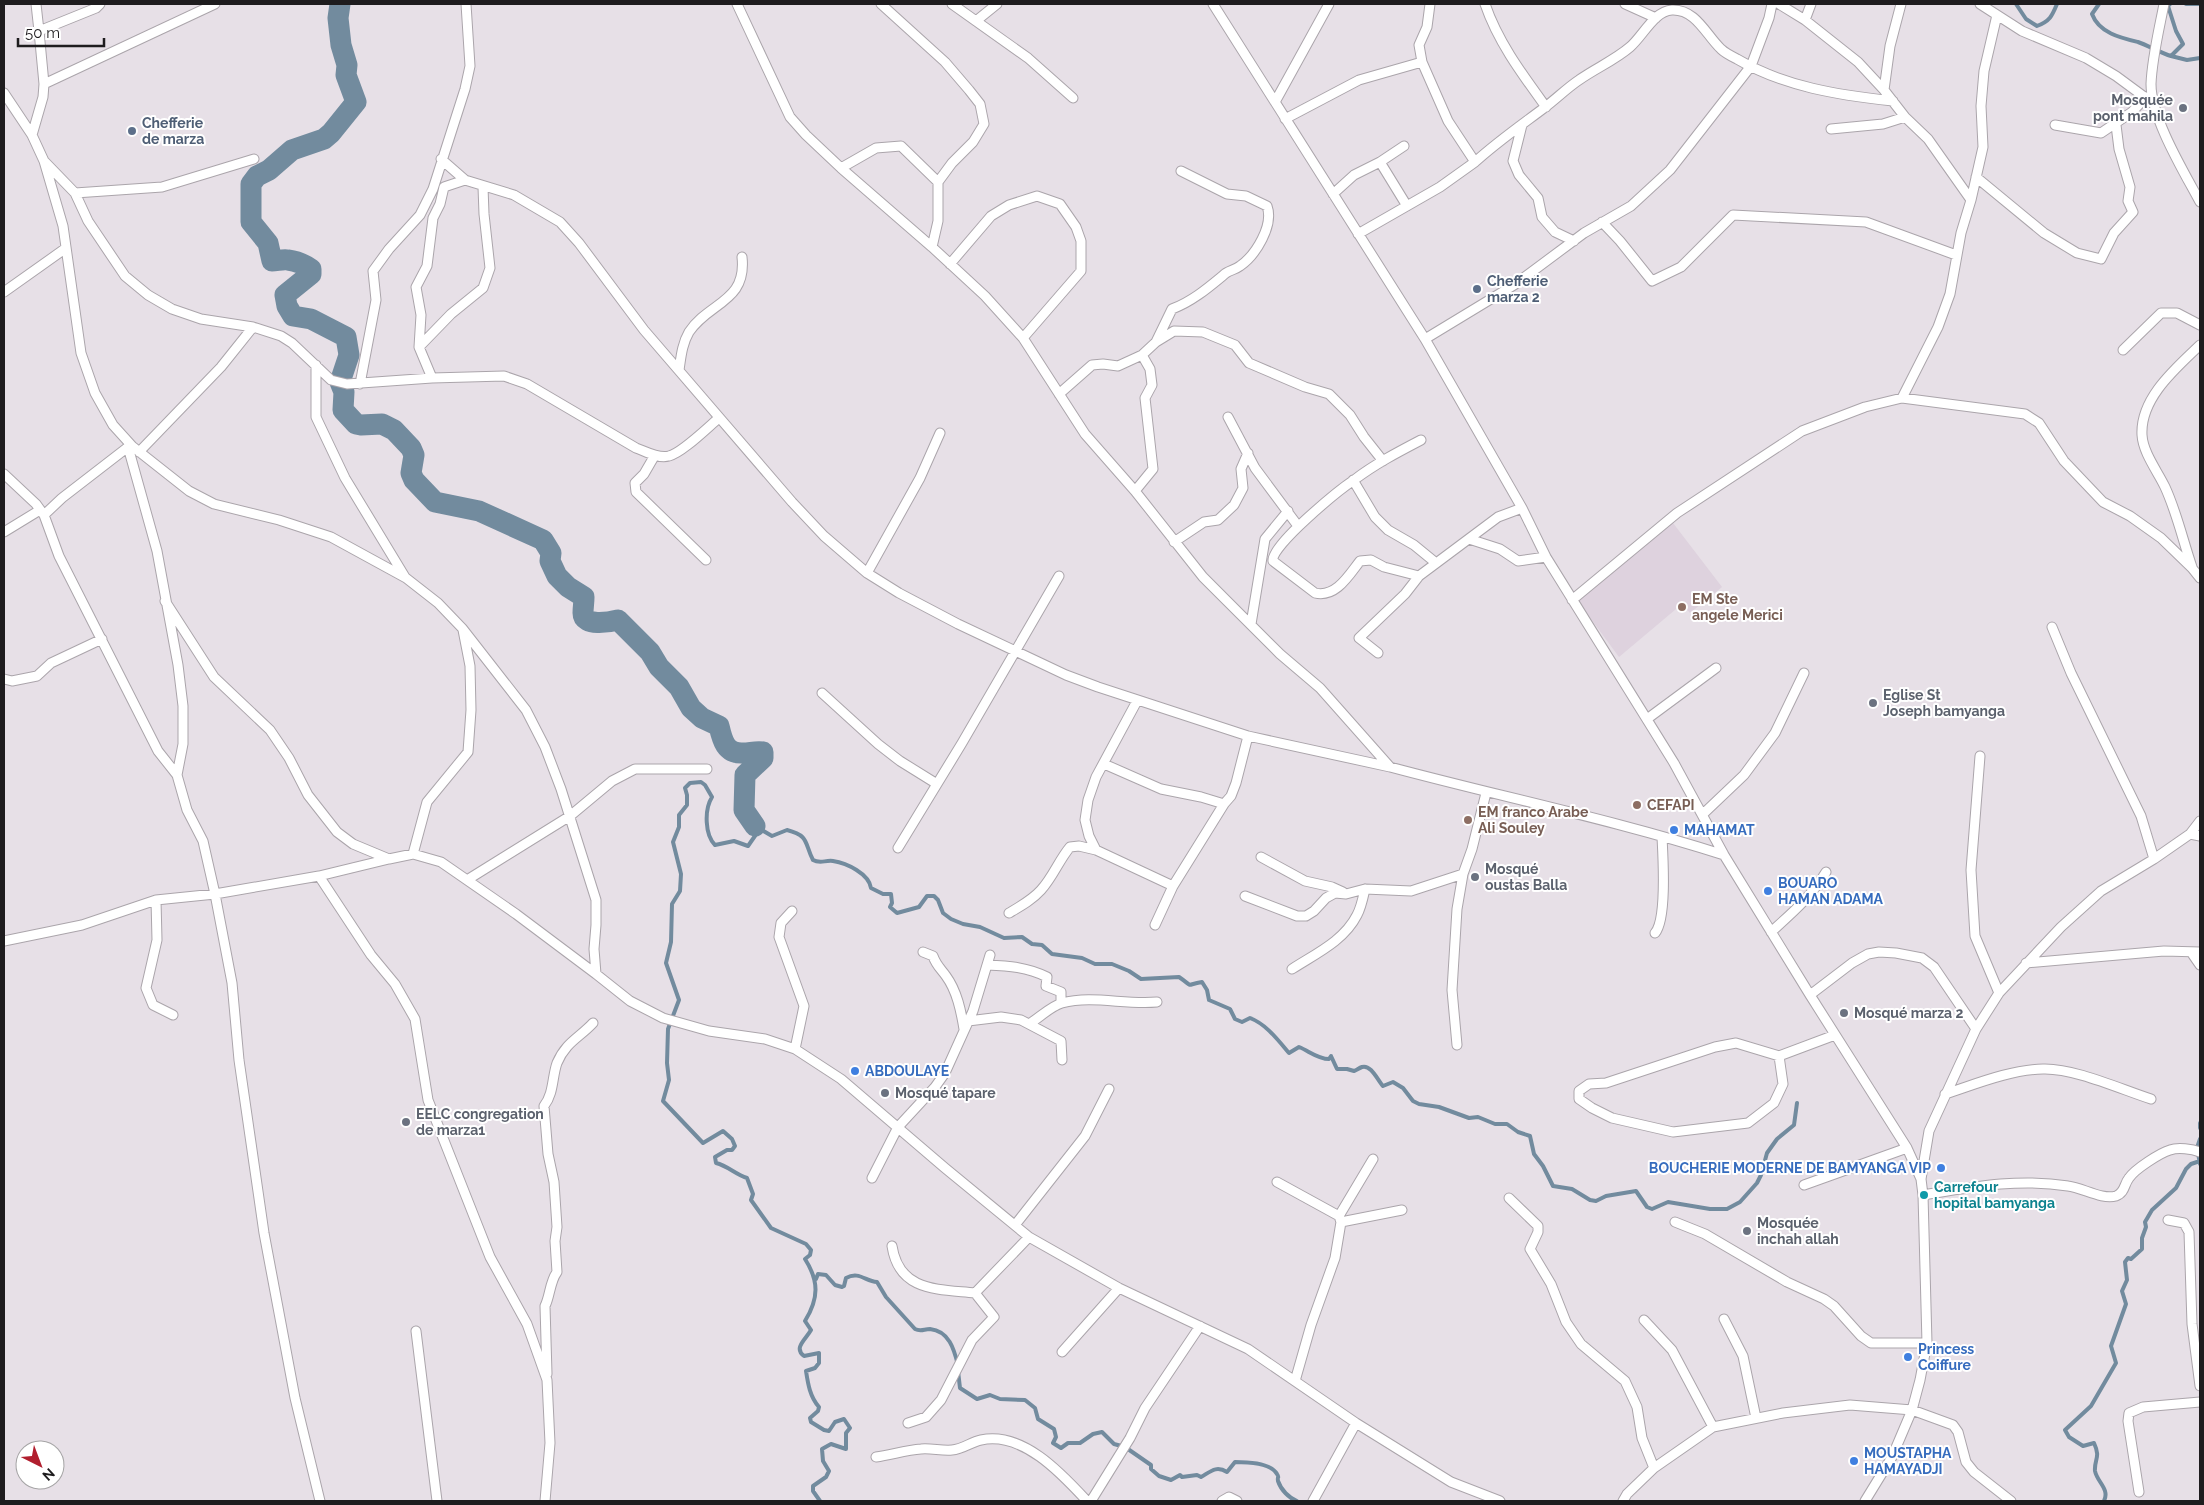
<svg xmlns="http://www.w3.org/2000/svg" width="2204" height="1505" viewBox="0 0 2204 1505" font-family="Raleway,sans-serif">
<rect width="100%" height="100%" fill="#e7e0e7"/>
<path fill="#ded2de" d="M1673,523L1722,587L1690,613L1682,604L1619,657L1577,600Z"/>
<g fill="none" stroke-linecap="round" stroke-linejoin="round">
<path stroke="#728b9e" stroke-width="4" d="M2016,4L2026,19L2037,26C2050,21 2052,16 2057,4
M2099,4L2092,14C2099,33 2121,38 2138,42C2147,45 2161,53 2171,56L2183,44L2176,31L2168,6L2170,4
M2186,4H2200
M2171,56L2187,60L2200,58
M755,826L772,836L787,830C810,836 804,843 813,860C820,864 825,860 833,861C847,863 869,874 871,888L883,894H891L892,903L890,907L897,913L919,907L927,896H934L938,900L943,913L951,919L963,924L980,927L1004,938L1022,937L1032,944L1042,945L1052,954L1082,958L1095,964H1112L1129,971L1141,979L1179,977C1195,988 1184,985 1202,982L1207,990L1209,1000L1230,1009L1235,1019L1242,1022L1250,1018C1266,1024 1278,1040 1289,1053L1299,1047C1309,1051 1318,1059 1329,1059L1331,1056L1337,1069H1347L1354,1071C1357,1070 1359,1068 1362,1067C1371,1064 1378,1081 1383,1086L1393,1082L1403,1088L1413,1101L1419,1104L1439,1107L1469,1118L1478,1117L1495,1124H1507L1518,1132L1530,1136L1534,1154L1543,1166L1553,1186L1572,1189L1590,1200L1596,1201L1606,1196L1636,1191L1647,1207L1652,1209L1668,1202L1710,1209H1727L1740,1202L1757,1183L1761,1175L1767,1153L1777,1139L1794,1125L1797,1103
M755,826L757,833L748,846L734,841L715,845C705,835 704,810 712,797L705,785L701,782L690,783L685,788L687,795V805L679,815V827L673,842L681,874L680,891L672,904L671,942L666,963L679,1000L668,1029L667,1063L669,1080L663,1101L703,1143L723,1131L732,1139L735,1146L732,1150H727L715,1157L716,1163C728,1166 735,1174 747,1178L753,1194L751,1200L771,1228L806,1244L811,1250L810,1255L805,1259C819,1281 819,1298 805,1321L811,1330C806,1339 793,1348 804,1356L819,1353V1363L815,1368L806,1371C808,1384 810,1397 819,1407L818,1411L810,1418L811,1422L824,1430L829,1431L835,1422L844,1419L850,1428L846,1433V1449L831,1444L822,1449L823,1461L829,1471L826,1477L813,1486V1491L820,1501
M2200,1123V1128
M2200,1139L2197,1148L2200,1164
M816,1279L818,1274L826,1275L835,1285L842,1287L844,1286L846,1278C859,1271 865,1281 877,1282L886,1297L915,1329C921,1332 924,1329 930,1329C949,1331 954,1349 958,1365
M958,1371L960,1388L977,1399L990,1395L1000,1399L1025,1400L1035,1408L1038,1419L1054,1429L1056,1437L1053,1443L1061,1448L1068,1443H1080L1093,1434L1102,1432L1114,1444L1125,1447L1151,1465V1469L1159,1476L1171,1480L1180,1475L1182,1477L1197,1475L1201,1477C1210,1472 1216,1465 1227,1472L1235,1462C1246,1462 1271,1463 1277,1474C1280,1479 1277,1475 1278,1481C1281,1490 1289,1498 1297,1501
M2104,1501C2110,1489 2097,1482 2095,1471C2094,1459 2101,1458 2094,1443L2083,1446L2069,1437L2065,1430L2091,1406L2116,1363L2111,1346L2126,1304L2122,1291L2127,1280L2125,1262L2128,1258L2131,1259L2142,1249V1238L2146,1227L2145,1222L2152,1210L2176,1188L2186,1169L2191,1164L2200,1161"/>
<path stroke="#728b9e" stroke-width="21" d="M340,4L338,18L341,45L347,65L346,75L356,102L331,133L324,139L292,150L269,170L257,176L251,184V222L268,243L272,261C277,261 283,259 288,260C296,261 304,264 311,269V274L285,295L287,306L293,316L311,319L346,337L349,355L340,382L344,392L343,410L356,424L361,425L382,424L394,430L411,448L414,455L411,473L414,480L435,502L479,511L543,540L551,553L550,561L557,576L568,587L584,597C584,602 583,608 583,613C583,627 610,622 618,620L650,652L659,667L679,687L691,708L702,718L719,726C722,739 725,754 743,753C750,753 755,751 763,752V758L745,775L744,810L755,826"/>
<defs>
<path id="street" d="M36,4L39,31
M881,4L945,62L969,90L980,104L984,124L973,142L952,163L938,182V221L932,247
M952,4L1028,58L1073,98
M1213,4L1425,339L1522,508L1546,557L1674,763L1724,855L1810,995L1907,1148L1921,1179L1923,1195L1927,1343L1920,1380L1912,1410L1892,1457L1865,1501
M1430,4L1427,27L1419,45L1422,62L1448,121L1475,162C1497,142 1520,126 1544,108C1556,99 1567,88 1579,80C1596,68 1615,60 1630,47C1643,36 1654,11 1672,10C1696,9 1706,35 1721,49C1725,53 1731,56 1737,59C1785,87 1838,95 1893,101
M1485,4C1498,42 1522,74 1546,107
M1625,4L1656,18
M1779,4L1805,20L1858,62L1884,90
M1901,4L1890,46L1884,90L1905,117L1928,139L1971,200L1961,233L1950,294L1938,327L1902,398
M1980,4L2022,31L2086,58L2116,76L2154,104
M2164,4C2159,30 2152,58 2151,84C2151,118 2184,172 2200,202
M1805,20L1811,4
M976,21L997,4
M44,84L215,4
M4,93L32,135L44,161L63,226L81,353L95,393L113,425L132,446L189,491L214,504L279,520L331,537L406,578L438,603L462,628L526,710L545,747L561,789L596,900V925L594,949L596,974L630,1001L663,1018L709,1031L765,1039L795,1049L841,1079L945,1168L1029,1237L1119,1288L1248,1349L1356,1423L1451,1482L1500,1501
M1275,102L1329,4
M1285,119L1359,80L1422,62
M1522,125L1513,161L1519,175L1538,198L1542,217L1555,232L1574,241
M2055,125L2101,133L2132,112L2146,97
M1831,129L1883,124L1905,117
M32,135L43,97L44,84L39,31L96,8L100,4
M441,159L465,180L514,195L560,222L579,243L644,330L792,502L824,536L867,573L899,593L958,624L1066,675L1098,687L1248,736L1390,767L1320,688L1280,654L1203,577L1135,491L1085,434L1023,338L985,296L932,247L841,168L806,135L790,117L737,4
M45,162L75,193L88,221L125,276L148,295L172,309L201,319L253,327L281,336L292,343L331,380L347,384L432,378L504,376L527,384L636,448C645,451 658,459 669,456C682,453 708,427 719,418
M1380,162L1407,206
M841,168L876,148L901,146L938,182
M1976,177L2044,233L2077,253L2101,259L2114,233L2133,212L2128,201L2130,187L2119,149L2116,125
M75,193L162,187L254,159
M1333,194L1354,175L1380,162L1404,146
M1971,200L1983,147L1981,106L1984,71L1997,15
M1602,222L1620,241L1652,281L1681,267L1733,215L1866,222L1956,255
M1358,234L1440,187L1475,162
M950,264L991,216L1009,205L1037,196L1060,204L1076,227L1081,241V271L1023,338
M4,292L66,248
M1425,339L1514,285L1584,233L1631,206L1670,170L1751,66L1769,18L1772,4
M1156,342L1172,309C1193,301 1209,287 1226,273C1231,270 1236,269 1240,266C1256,255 1274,225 1267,206L1246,196L1227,194L1181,171
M419,347L451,314L483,288L490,268L484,214L483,187
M2123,350L2161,313H2177L2200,325
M316,365V417L345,478L405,577
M679,370C681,357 682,344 689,332C709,302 747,302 742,257
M432,378L419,347L421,315L416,287L427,266L433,218L440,204L444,187L465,180
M360,384L376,300L373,271L389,249L420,215L433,189L465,89L470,66L466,4
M1059,394L1092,365L1103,364L1118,366L1142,355L1156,342L1174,331L1203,332L1235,345L1249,363L1305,387L1329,394L1350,415L1364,437L1383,461
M1228,417L1255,468L1298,526
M1421,440C1398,452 1375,464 1354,480C1339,490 1270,546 1273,561L1315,593C1336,598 1349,575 1360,561L1371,560L1384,567L1419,576L1498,517L1522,508
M132,446L128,447L62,498L44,515L59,556L158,751L177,775L187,810L203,841L215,894L232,983L239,1060L264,1233L295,1398L320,1501
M128,447L157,551L178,665L183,706V744L177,775
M139,452L221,367L253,327
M655,455L644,474L635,483L636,492L706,560
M4,474L36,504L44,515
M1353,480L1375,517L1388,530L1414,545L1436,563
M1135,491L1153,469L1145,398L1152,385L1150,369L1142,355
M4,532L40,510
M1469,539L1500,549L1518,561L1546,557
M1174,542L1204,522L1218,520L1234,505L1243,488L1241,469L1248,453
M2192,567C2183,541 2177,513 2165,487C2158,472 2143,453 2142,435C2140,398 2176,368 2200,345
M867,573L920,478L940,433
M1572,600L1677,513L1802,431L1865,407L1902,398L2025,414L2039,423L2064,461L2103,502L2130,516L2161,538L2192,568L2200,578
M165,601L214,677L270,730L289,758L308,795L337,832L353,844L389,859L413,854L441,862L516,914L596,974
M1251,624L1265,539L1288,511
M2052,627L2071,673L2141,816L2154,859
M1378,653L1359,638L1405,594L1419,576
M4,679L12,681L37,676L51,663L102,639
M822,693L878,744L900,761L937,784
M1137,701L1096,777L1088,800L1085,820L1089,836L1096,850L1173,886
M1647,719L1716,668
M1980,756L1971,870L1975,936L1999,993
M1104,764L1161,789L1201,797L1224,804
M1390,767C1502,797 1615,820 1724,855
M1703,814L1744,775L1775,733L1804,673
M2190,834L2200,836
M898,848L962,743L1059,576
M413,854L427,802L468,752L471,710L470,666L463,630
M1261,857L1305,881L1332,887L1343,892
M389,859L319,876L371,955L395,984L415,1019L428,1100L490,1257L527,1324L547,1380L550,1443L545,1501
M467,880L570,816L612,781L635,769H707
M1245,896L1297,916H1306L1314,911L1326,898L1335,893L1346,894L1365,889L1411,891L1463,874L1472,849L1486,793
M156,900L157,940L146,988L153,1005L173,1015
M792,911L781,923L779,937L804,1006L795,1049
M1009,913C1021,906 1032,900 1041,890C1053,877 1059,860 1070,847L1079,846L1096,850
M1155,925L1173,886L1224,804L1231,796L1236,783L1248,736
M1771,932C1792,913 1811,897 1826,872
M1655,933C1667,919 1663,857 1662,837
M4,941L82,925L156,900L215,894L319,876
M923,952L933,956C936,965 941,969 946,976C957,991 961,1011 964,1029
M2191,952L2200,965
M2026,963L2164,951L2200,952
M987,965C1009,966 1027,967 1047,977L1046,986L1061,992V1003
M1292,969C1315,954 1344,941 1357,915C1361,908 1363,898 1365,889
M1810,995L1852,963L1868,954L1879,952L1896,953L1922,958L1934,967L1976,1029
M968,1021L1001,1017L1021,1020L1061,1041L1062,1060
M1029,1024C1039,1018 1051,1006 1062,1003C1092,995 1125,1005 1157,1002
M1457,1045L1452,990L1457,909L1463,874
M1779,1056L1783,1084L1774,1103L1748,1123L1673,1132L1612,1118L1592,1108L1579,1099V1091L1589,1084L1606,1083L1715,1047L1736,1043L1779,1056L1835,1035
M1945,1094C1976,1084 2009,1070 2043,1069C2074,1068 2120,1089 2151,1099
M872,1178L898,1127L935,1087L945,1073L973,1011L990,955
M1921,1179L1929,1131L1976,1029L1999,993L2061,927L2101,891L2154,859L2190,834L2200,821
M1277,1182L1339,1216L1341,1222L1402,1210
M1804,1185L1907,1148
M1923,1195C1972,1187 2019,1178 2068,1186C2083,1188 2102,1200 2116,1196C2125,1193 2124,1184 2129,1178C2135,1169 2160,1153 2170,1150C2178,1147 2192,1149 2200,1152
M1509,1198L1538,1226V1232L1530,1249L1551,1284L1566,1322L1581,1344L1625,1381L1637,1407L1642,1438L1654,1468
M1339,1216L1373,1159
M2168,1220L2184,1223L2189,1232L2192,1324L2200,1386
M1675,1222L1705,1234L1787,1282L1824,1299L1834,1306L1861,1336L1871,1343H1927
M1015,1225L1085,1136L1109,1089
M892,1246C899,1292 938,1289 975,1293L994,1317L972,1340L941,1400L926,1417L908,1423
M975,1293L1029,1237
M1724,1319L1743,1356L1756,1418
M1644,1320L1672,1350L1713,1427
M416,1331L437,1501
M1062,1352L1119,1288
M547,1374L545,1306C550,1296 550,1281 557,1272L555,1241L557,1227L554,1182L548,1154L544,1106C554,1093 552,1077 557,1063C566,1042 579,1038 593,1023
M1295,1381L1311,1325L1335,1258L1341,1222
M876,1457C891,1455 906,1450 921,1449C931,1448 942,1451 952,1450C963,1449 971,1442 981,1440C1023,1431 1062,1474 1087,1501
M2139,1492L2128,1421L2129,1413L2143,1407L2200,1402
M1091,1501L1130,1438L1145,1408L1200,1326
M1222,1501L1229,1497L1237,1501
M1313,1501L1356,1423
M1623,1501L1627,1494L1654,1468L1713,1427L1783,1413L1850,1405L1912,1410L1953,1425L1958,1432L1966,1462L1974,1472L2011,1501"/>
</defs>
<use href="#street" stroke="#aba5ab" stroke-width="11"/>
<use href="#street" stroke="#fff" stroke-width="9"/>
</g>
<g fill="#6b7280" stroke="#fff" stroke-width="2">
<circle cx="2183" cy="108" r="5"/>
<circle cx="1873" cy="703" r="5"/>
<circle cx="1475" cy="877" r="5"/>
<circle cx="1844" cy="1013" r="5"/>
<circle cx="885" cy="1093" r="5"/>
<circle cx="406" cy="1122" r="5"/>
<circle cx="1747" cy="1231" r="5"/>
</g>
<g fill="#5c6f8a" stroke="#fff" stroke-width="2">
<circle cx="132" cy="131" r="5"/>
<circle cx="1477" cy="289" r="5"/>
</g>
<g fill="#8d6e63" stroke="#fff" stroke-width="2">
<circle cx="1682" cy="607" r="5"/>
<circle cx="1637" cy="805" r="5"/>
<circle cx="1468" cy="820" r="5"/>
</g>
<g fill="#3f7fe0" stroke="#fff" stroke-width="2">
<circle cx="1674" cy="830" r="5"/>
<circle cx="1768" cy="891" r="5"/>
<circle cx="855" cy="1071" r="5"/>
<circle cx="1941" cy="1168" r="5"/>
<circle cx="1908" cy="1357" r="5"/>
<circle cx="1854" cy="1461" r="5"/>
</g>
<circle fill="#0f9aa8" stroke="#fff" stroke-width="2" cx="1924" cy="1195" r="5"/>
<g text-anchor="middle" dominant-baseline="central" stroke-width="4" stroke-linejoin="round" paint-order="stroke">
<g font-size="14" font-weight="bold" fill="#5b616d" stroke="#fff" text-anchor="start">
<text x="2173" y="100" text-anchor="end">Mosquée<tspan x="2173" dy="16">pont mahila</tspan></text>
<text x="1883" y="695">Eglise St<tspan x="1883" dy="16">Joseph bamyanga</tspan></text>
<text x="1485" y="869">Mosqué<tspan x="1485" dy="16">oustas Balla</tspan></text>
<text x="1854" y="1013">Mosqué marza 2</text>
<text x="895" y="1093">Mosqué tapare</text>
<text x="416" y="1114">EELC congregation<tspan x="416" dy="16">de marza1</tspan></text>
<text x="1757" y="1223">Mosquée<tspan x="1757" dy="16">inchah allah</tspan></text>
</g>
<g font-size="14" font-weight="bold" fill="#4e5e75" stroke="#fff" text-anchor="start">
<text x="142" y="123">Chefferie<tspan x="142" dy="16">de marza</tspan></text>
<text x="1487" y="281">Chefferie<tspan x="1487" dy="16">marza 2</tspan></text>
</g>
<g font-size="14" font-weight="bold" fill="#785e54" stroke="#fff" text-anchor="start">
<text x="1692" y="599">EM Ste<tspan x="1692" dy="16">angele Merici</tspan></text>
<text x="1647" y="805">CEFAPI</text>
<text x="1478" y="812">EM franco Arabe<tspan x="1478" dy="16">Ali Souley</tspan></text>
</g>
<g font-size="14" font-weight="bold" fill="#366cbe" stroke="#fff" text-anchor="start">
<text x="1684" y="830">MAHAMAT</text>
<text x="1778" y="883">BOUARO<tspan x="1778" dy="16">HAMAN ADAMA</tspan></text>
<text x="865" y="1071">ABDOULAYE</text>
<text x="1931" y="1168" text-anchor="end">BOUCHERIE MODERNE DE BAMYANGA VIP</text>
<text x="1918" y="1349">Princess<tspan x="1918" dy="16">Coiffure</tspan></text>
<text x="1864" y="1453">MOUSTAPHA<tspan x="1864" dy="16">HAMAYADJI</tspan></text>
</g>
<g font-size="14" font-weight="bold" fill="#0d838f" stroke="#fff" text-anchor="start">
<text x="1934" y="1187">Carrefour<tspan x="1934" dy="16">hopital bamyanga</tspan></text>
</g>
</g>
<rect width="2204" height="1505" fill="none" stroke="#1e1c1e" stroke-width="10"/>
<g transform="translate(40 1465) rotate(138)"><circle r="24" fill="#ffffff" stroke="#a5a4a5"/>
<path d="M0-4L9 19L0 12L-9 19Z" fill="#b11e2e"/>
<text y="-8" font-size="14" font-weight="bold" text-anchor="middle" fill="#1e1c1e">N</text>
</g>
<path d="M18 38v8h86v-8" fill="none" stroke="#1e1c1e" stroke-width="2.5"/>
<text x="25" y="38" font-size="15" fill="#1e1c1e" stroke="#ffffff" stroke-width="4" paint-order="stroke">50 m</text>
</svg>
